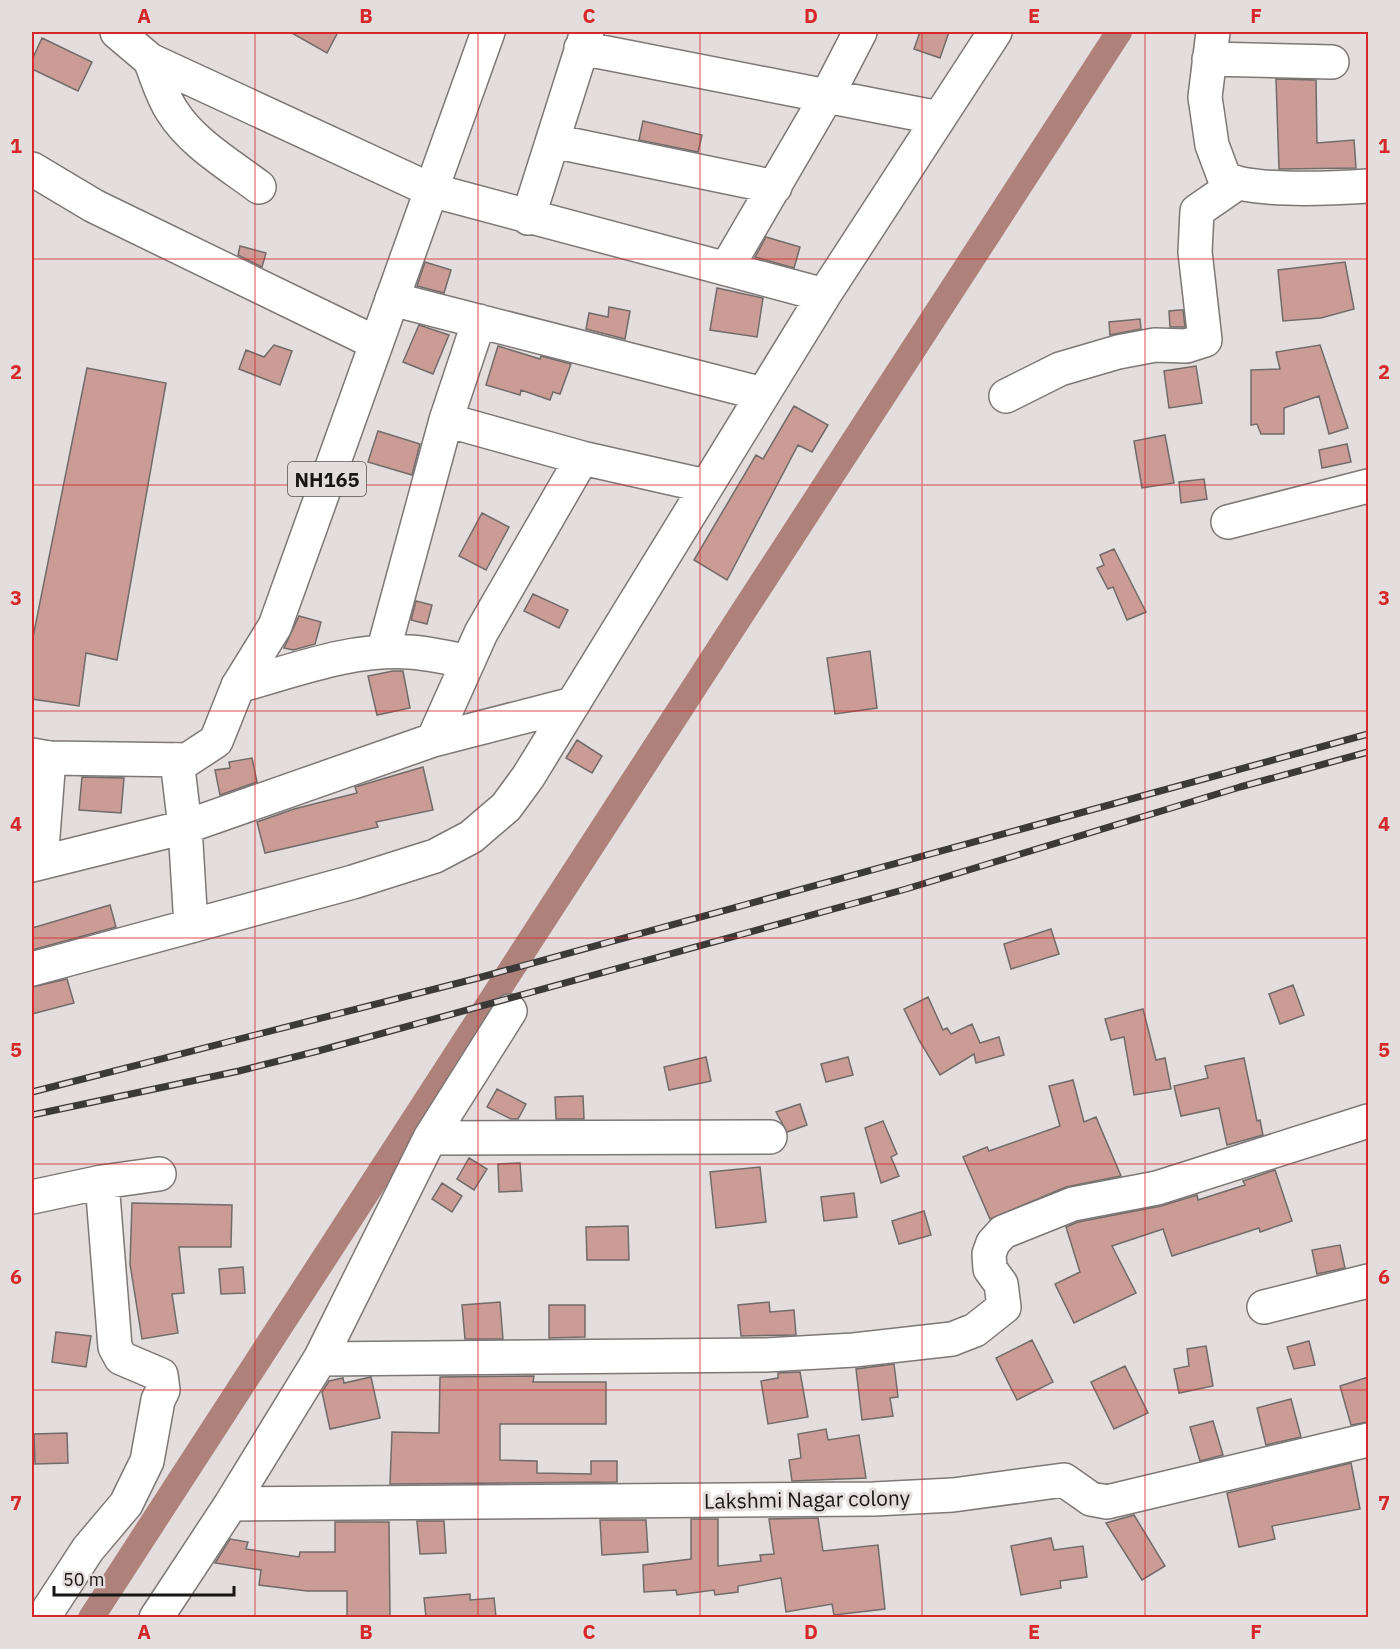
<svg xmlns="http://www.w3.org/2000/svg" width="1400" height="1649" viewBox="0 0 1400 1649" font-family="'IBM Plex Sans',sans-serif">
<rect width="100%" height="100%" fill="#e4dddd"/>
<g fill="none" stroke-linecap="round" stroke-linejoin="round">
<path stroke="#ae817b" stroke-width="26" d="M91,1618L1119,32"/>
</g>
<path fill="#cb9c96" stroke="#716b6a" stroke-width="1.5" d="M290,32H338L327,53Z
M920,32H949L940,58L914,49Z
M42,38L92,62L78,91L32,69V60Z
M1276,79L1316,80L1317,143L1354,140L1356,168L1279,169Z
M643,121L702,135L698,152L639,140Z
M766,237L800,247L794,268L755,257Z
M240,246L266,253L262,267L238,255Z
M425,262L451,270L444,293L417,286Z
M1345,262L1354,309L1321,318L1283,321L1278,270Z
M717,288L763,298L757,337L710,330Z
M609,307L630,311L625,339L586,329L589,313L608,317Z
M1180,310H1183L1185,327H1170L1169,311Z
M1140,319L1141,329L1110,335L1109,322Z
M419,325L449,335L433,374L403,362Z
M274,345L292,351L280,385L239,369L246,350L264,357Z
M1320,345L1348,428L1329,434L1319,396L1284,408V434H1261L1257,424L1251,425V370L1280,369L1276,352Z
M498,346L540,359L541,356L571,364L560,394L553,392L550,400L521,390L520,395L486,385Z
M1196,366L1202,403L1169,408L1164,371Z
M87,368L166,383L117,660L86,653L79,706L32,699V642Z
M794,406L828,425L812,452L798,445L727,580L694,560L756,455L763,459Z
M378,431L420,444L412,475L368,462Z
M1165,435L1174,483L1142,488L1134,441Z
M1347,444L1351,462L1322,468L1319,450Z
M1204,479L1207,499L1181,503L1179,482Z
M482,513L509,527L486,570L459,556Z
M1114,549L1146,612L1127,620L1113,587L1108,589L1097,568L1104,565L1100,555Z
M533,594L568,610L559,628L524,611Z
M416,601L432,605L427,624L411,620Z
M299,616L321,622L315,644L293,650L284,648Z
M870,651L877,708L835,714L827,658Z
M393,671H403L410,708L377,715L368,676Z
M577,740L602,756L592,773L566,758Z
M252,758L257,782L220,795L215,770L230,768L229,762Z
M423,767L433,810L376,822L378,827L265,853L257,822L294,809L357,793L355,787Z
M82,777L124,778L121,813L79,810Z
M110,905L116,927L32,950V928Z
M1051,929L1059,954L1011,969L1004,944Z
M67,979L74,1003L32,1014V987Z
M1293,985L1304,1015L1280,1024L1269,994Z
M928,997L943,1030L947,1028L951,1034L972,1024L980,1043L999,1037L1004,1055L976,1063L974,1054L940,1075L919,1040L904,1009Z
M1143,1009L1156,1060L1165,1058L1171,1089L1134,1095L1124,1037L1111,1040L1105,1019Z
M706,1057L711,1081L669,1090L664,1067Z
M848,1057L853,1075L826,1082L821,1064Z
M1244,1058L1257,1121L1260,1120L1263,1135L1227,1145L1219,1108L1181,1116L1174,1086L1208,1078L1205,1066Z
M1073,1080L1084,1122L1096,1117L1121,1176L1066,1187L990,1219L963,1157L987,1147L989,1151L1060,1126L1049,1086Z
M497,1089L526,1104L518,1119H511L487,1107Z
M583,1096L584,1119H556L555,1097Z
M800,1104L807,1125L787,1132L776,1112Z
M883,1121L897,1154L891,1157L899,1176L881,1183L865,1128Z
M469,1158L487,1169L474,1190L457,1179Z
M520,1163L522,1191L499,1192L498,1164Z
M760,1167L766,1222L716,1228L710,1172Z
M1275,1170L1292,1221L1260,1232L1259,1228L1172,1256L1163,1229L1112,1246L1136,1293L1074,1323L1055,1284L1080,1272L1066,1227L1078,1222L1161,1206L1197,1195L1198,1200L1245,1185L1243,1181Z
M442,1183L462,1196L452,1212L432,1199Z
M854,1193L857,1217L824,1221L821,1197Z
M132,1203L232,1205L231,1247H179L184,1293L172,1294L178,1333L142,1339L130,1264Z
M924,1211L931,1235L899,1244L892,1221Z
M628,1226L629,1260H587L586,1227Z
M1340,1245L1345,1268L1317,1274L1312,1250Z
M243,1267L245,1293L221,1294L219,1269Z
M500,1302L503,1339H465L462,1305Z
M769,1302L770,1312L794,1310L796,1335L741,1336L738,1305Z
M549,1305H585V1337L549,1338Z
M56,1332L91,1336L86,1367L52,1362Z
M1032,1340L1053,1382L1017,1400L996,1358Z
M1309,1341L1315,1365L1294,1369L1287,1347Z
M1206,1346L1213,1386L1179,1393L1174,1369L1189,1366L1187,1349Z
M894,1364L898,1397L890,1398L893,1416L862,1420L856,1369Z
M1125,1366L1148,1413L1114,1429L1091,1382Z
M800,1372L808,1417L768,1424L761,1381L778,1378V1373Z
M534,1376L533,1382H606V1424H500V1460L537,1461V1473L591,1474V1461H617V1482L390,1484L392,1432L439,1433L440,1377Z
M371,1377L380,1418L330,1429L322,1392L329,1381L343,1378L344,1383Z
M1368,1377V1422L1351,1425L1340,1386Z
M1291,1399L1301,1437L1266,1445L1257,1408Z
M1213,1421L1223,1455L1200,1461L1190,1427Z
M826,1429L828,1440L859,1435L866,1478L792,1481L789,1460L801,1458L798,1434Z
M67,1433L68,1463L35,1464L34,1434Z
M1351,1463L1360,1509L1272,1526L1275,1539L1239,1547L1227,1493Z
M1134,1515L1165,1566L1142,1580L1106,1523Z
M818,1518L823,1551L878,1545L885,1609L834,1615L832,1604L786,1612L781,1578L738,1586V1592L715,1595L714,1590L677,1595L676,1590L644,1592L643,1565L691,1559V1519H718V1566L761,1561L760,1555L774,1554L769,1519Z
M600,1520H646L648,1552L602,1555Z
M417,1521H444L446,1553L420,1554Z
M335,1522H389L390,1617H347V1591H307L259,1585L261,1570L215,1563L230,1539L248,1542L246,1549L299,1557L300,1552H335Z
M1051,1538L1054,1550L1083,1546L1087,1577L1060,1581L1061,1588L1021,1595L1011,1546Z
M470,1594V1600L494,1598L496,1617H426L424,1598Z"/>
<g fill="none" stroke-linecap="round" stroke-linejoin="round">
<defs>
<path id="minor" d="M117,32L150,60L431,190L824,295
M1213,32L1205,97L1212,145L1224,177C1247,193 1338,188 1368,186
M581,48L939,118
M1209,59L1332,62
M150,60C157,77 162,96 172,111C192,143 230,165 259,187
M553,141L775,187
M32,169L94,206L376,343
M528,218L587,32
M726,269L828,94L860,32
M392,299L763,394
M1006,396L1060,369L1118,352L1155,345L1186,346L1205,340L1195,252L1197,211L1236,184
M446,420L582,458L706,486
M1228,522L1368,486
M383,652L446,420L479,321
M238,686C293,671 351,648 409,652C429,653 449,658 468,662
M433,740L481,633L582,458
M177,760L185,827L191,926
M41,862L49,758
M32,865L185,827L433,740L573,704
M32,969L353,882L435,856L471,837L506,807L528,777L824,295L995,32
M430,1138L770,1137
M32,1197L102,1182L159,1174
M1264,1307L1368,1281
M320,1359L766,1355L854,1350L952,1339L975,1330L1004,1307L1001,1284L990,1269L989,1254L993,1243L1003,1232L1073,1204L1157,1188L1368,1121
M231,1504L874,1499L953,1495L1064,1480L1091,1499L1107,1502L1368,1440
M43,1618L88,1549L126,1504L147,1461L158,1400L163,1390L161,1375L121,1358L115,1347L102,1182
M156,1618L231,1504L320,1359L430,1138L510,1011"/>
<path id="highway" d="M32,755L49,758L187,760L216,741L238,686L275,626L488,32"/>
</defs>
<use href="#minor" stroke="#7d7776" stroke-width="36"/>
<use href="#highway" stroke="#7d7776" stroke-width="36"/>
<use href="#minor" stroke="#fff" stroke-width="33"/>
<use href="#highway" stroke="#fff" stroke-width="33"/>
<defs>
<path id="rail" d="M32,1092L478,978L1368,734
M32,1115L239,1071L318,1051L906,889L1240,787L1368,752"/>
</defs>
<use href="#rail" stroke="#3c3a39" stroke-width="7"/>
<use href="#rail" stroke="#e4dddd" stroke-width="4.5" stroke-dasharray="14" stroke-linecap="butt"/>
</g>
<path fill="none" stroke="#d62828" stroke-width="1.5" stroke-opacity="0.55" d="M255,32V1618M478,32V1618M700,32V1618M922,32V1618M1145,32V1618M32,259H1368M32,485H1368M32,711H1368M32,938H1368M32,1164H1368M32,1390H1368"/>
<g text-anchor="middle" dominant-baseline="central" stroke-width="6" stroke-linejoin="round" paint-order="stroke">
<rect fill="#e4dddd" stroke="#565252" stroke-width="1.5" x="288" y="462" width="78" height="34" rx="4.5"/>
<g font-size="20" font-weight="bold" fill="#191716">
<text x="327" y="479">NH165</text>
</g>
<g font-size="21" fill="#191716" stroke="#e4dddd">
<text transform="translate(807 1499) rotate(-1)">Lakshmi Nagar colony</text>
</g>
</g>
<rect width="1400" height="1649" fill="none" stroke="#e4dddd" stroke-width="66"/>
<path d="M54 1586v9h180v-9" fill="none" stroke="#191716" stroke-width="3"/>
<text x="63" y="1586" font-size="18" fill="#191716" stroke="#e4dddd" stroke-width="4.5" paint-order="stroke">50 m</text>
<rect x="33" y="33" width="1334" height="1583" fill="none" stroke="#d62828" stroke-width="2"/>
<g font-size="20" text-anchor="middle" font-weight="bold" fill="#d62828">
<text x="144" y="23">A</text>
<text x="366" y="23">B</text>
<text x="589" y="23">C</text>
<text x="811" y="23">D</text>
<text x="1034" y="23">E</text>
<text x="1256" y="23">F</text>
<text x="16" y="153">1</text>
<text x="1384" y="153">1</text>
<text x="16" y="379">2</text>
<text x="1384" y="379">2</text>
<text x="16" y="605">3</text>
<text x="1384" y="605">3</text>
<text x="16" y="831">4</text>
<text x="1384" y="831">4</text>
<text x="16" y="1057">5</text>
<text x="1384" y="1057">5</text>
<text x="16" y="1284">6</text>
<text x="1384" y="1284">6</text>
<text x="16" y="1510">7</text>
<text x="1384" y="1510">7</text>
<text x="144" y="1639">A</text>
<text x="366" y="1639">B</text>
<text x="589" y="1639">C</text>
<text x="811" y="1639">D</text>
<text x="1034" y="1639">E</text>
<text x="1256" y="1639">F</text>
</g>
</svg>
